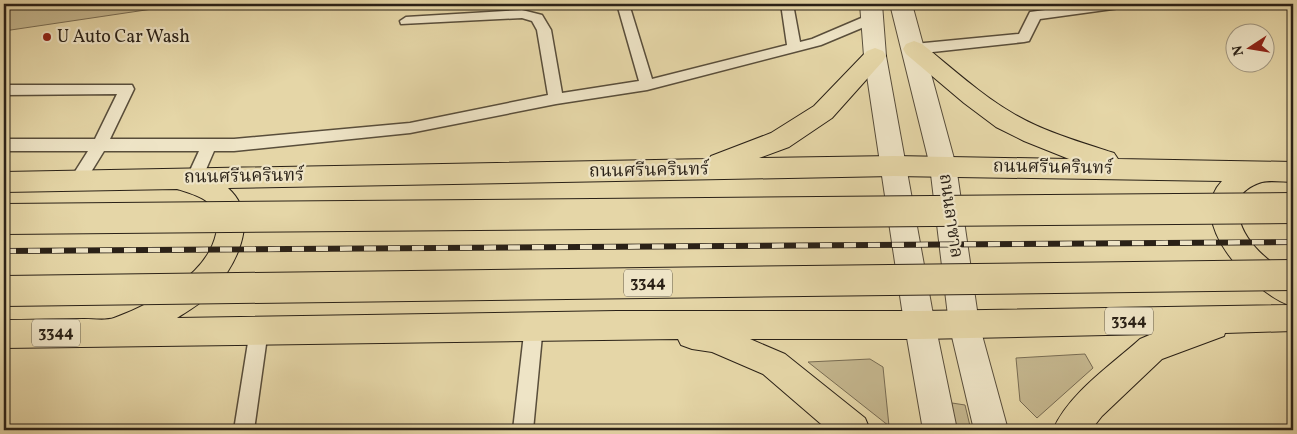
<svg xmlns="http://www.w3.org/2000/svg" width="1297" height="434" viewBox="0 0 1297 434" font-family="Vollkorn,'Noto Serif Thai',serif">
<rect width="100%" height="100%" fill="#e5d6a7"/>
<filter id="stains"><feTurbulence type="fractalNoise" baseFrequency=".004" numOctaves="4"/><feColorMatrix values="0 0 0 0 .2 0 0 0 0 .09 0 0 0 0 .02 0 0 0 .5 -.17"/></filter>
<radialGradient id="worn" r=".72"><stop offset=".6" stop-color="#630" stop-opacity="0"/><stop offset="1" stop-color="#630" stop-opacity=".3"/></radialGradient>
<path fill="#c5b78f" stroke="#786c53" d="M4,4H186L4,31Z
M1085,354L1093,368L1037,418L1020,401L1016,358Z
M870,359L883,367L889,426L808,362Z
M952,403L965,405L971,430H954Z"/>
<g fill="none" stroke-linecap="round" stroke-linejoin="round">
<defs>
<path id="service" d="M617,4H629L652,79L787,45L781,4H793L800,42L812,39L866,16H876L877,19L876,22L821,45L647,90L556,104L410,133L234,151H214L201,181L195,183L189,181L187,177L199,151H104L83,185L77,187L71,185L69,181L88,151H4V139H95L117,94L4,95V85H132L134,89L110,139H234L410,123L548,95L537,30L532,21L522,18L401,24L400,21L406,17L522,10L542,15L551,30L562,93L639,81Z
M1091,4H1126L1120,8L1040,19L1029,41L1024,42L914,54L909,52L907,49L909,46L914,44L1019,34L1030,12Z
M534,317L540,319L543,325L533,430H513L525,325L528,319Z
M259,322L265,324L268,330L254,430H234L250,330L253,324Z"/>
<path id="tertiary" d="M860,4H882L886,56L932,309L957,430H923L902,309L864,56Z
M890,4H912L956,166L979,324L1008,430H974L949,324L930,166Z"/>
<path id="primary" d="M914,41L922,44C952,68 981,95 1014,114C1045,132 1080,142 1114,153L1118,159L1293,162V182C1284,182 1271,180 1262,182C1252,185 1239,192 1238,204C1236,238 1268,261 1293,278V331L1225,333L1224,336L1162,359L1102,416L1091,430H1053C1068,394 1111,365 1140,339L1152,334L920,339H750L785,354L865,418L870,430H828L763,374L712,352L692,349L681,345L678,339L4,348V320C31,320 57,319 84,319C93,319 106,321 114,318C151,304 207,276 216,234C222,202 202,197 177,189L4,192V172L709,159L711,156L771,133L814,106L867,51L875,48L883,51L886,56L883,61L832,118L789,147L759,158L894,156L1069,159L1024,141L996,127L964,103L906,54L903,49L906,44ZM894,176L1222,181C1184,221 1251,291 1289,305L920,311H617L177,318C188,311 200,304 209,295C235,269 262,218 228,188Z"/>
</defs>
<use href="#service" stroke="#594e3b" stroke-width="3"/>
<use href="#tertiary" stroke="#594e3b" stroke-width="2"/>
<use href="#primary" stroke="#2a2117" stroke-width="2"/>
<use href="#service" fill="#eee4c6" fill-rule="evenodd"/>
<use href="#tertiary" fill="#eee4c6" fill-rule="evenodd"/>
<use href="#primary" fill="#e5d6a7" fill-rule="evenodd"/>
<defs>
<path id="rail" d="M4,251L1293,242"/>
</defs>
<use href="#rail" stroke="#2a2117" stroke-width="6"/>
<use href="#rail" stroke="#eee4c6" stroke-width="4.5" stroke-dasharray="12" stroke-linecap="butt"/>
<defs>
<path id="primary-bridge" d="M4,219L1293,208
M4,291L1293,275"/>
</defs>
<use href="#primary-bridge" stroke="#2a2117" stroke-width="32" stroke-linecap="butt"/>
<use href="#primary-bridge" stroke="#e5d6a7" stroke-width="30"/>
</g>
<circle fill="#8f2418" stroke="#eee4c6" stroke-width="2" cx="47" cy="37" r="5"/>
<g text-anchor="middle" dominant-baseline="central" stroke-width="4.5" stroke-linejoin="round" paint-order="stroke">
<g fill="#eee4c6" stroke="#655c4c" stroke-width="1">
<rect x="624" y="269.5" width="48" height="27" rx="4"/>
<rect x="1105" y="307.5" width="48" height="27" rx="4"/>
<rect x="32" y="319.5" width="48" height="27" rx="4"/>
</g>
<g font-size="16" font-weight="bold" fill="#2a2117">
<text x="648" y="283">3344</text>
<text x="1129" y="321">3344</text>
<text x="56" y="333">3344</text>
</g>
<g font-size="18" fill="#2a2117" stroke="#eee4c6" text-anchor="start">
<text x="57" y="37">U Auto Car Wash</text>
</g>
<g font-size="18" fill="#2a2117" stroke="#eee4c6">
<text transform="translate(1053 168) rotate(1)">ถนนศรีนครินทร์</text>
<text transform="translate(649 171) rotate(-1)">ถนนศรีนครินทร์</text>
<text transform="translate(244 177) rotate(-1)">ถนนศรีนครินทร์</text>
<text transform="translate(950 216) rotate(82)">ถนนลาซาล</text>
</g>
</g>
<rect width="1297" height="434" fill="none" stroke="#e5d6a7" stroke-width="20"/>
<rect x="5" y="5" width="1287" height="424" fill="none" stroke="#2a2117" stroke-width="2.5"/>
<rect x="10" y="10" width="1277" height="414" fill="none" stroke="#2a2117"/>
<g transform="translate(1250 48) rotate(258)"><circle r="24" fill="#eee4c6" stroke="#a09680"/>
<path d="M0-4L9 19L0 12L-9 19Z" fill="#8f2418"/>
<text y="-8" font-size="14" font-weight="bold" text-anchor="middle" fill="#2a2117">N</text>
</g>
<rect width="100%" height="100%" filter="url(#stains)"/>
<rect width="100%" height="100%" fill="url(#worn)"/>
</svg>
